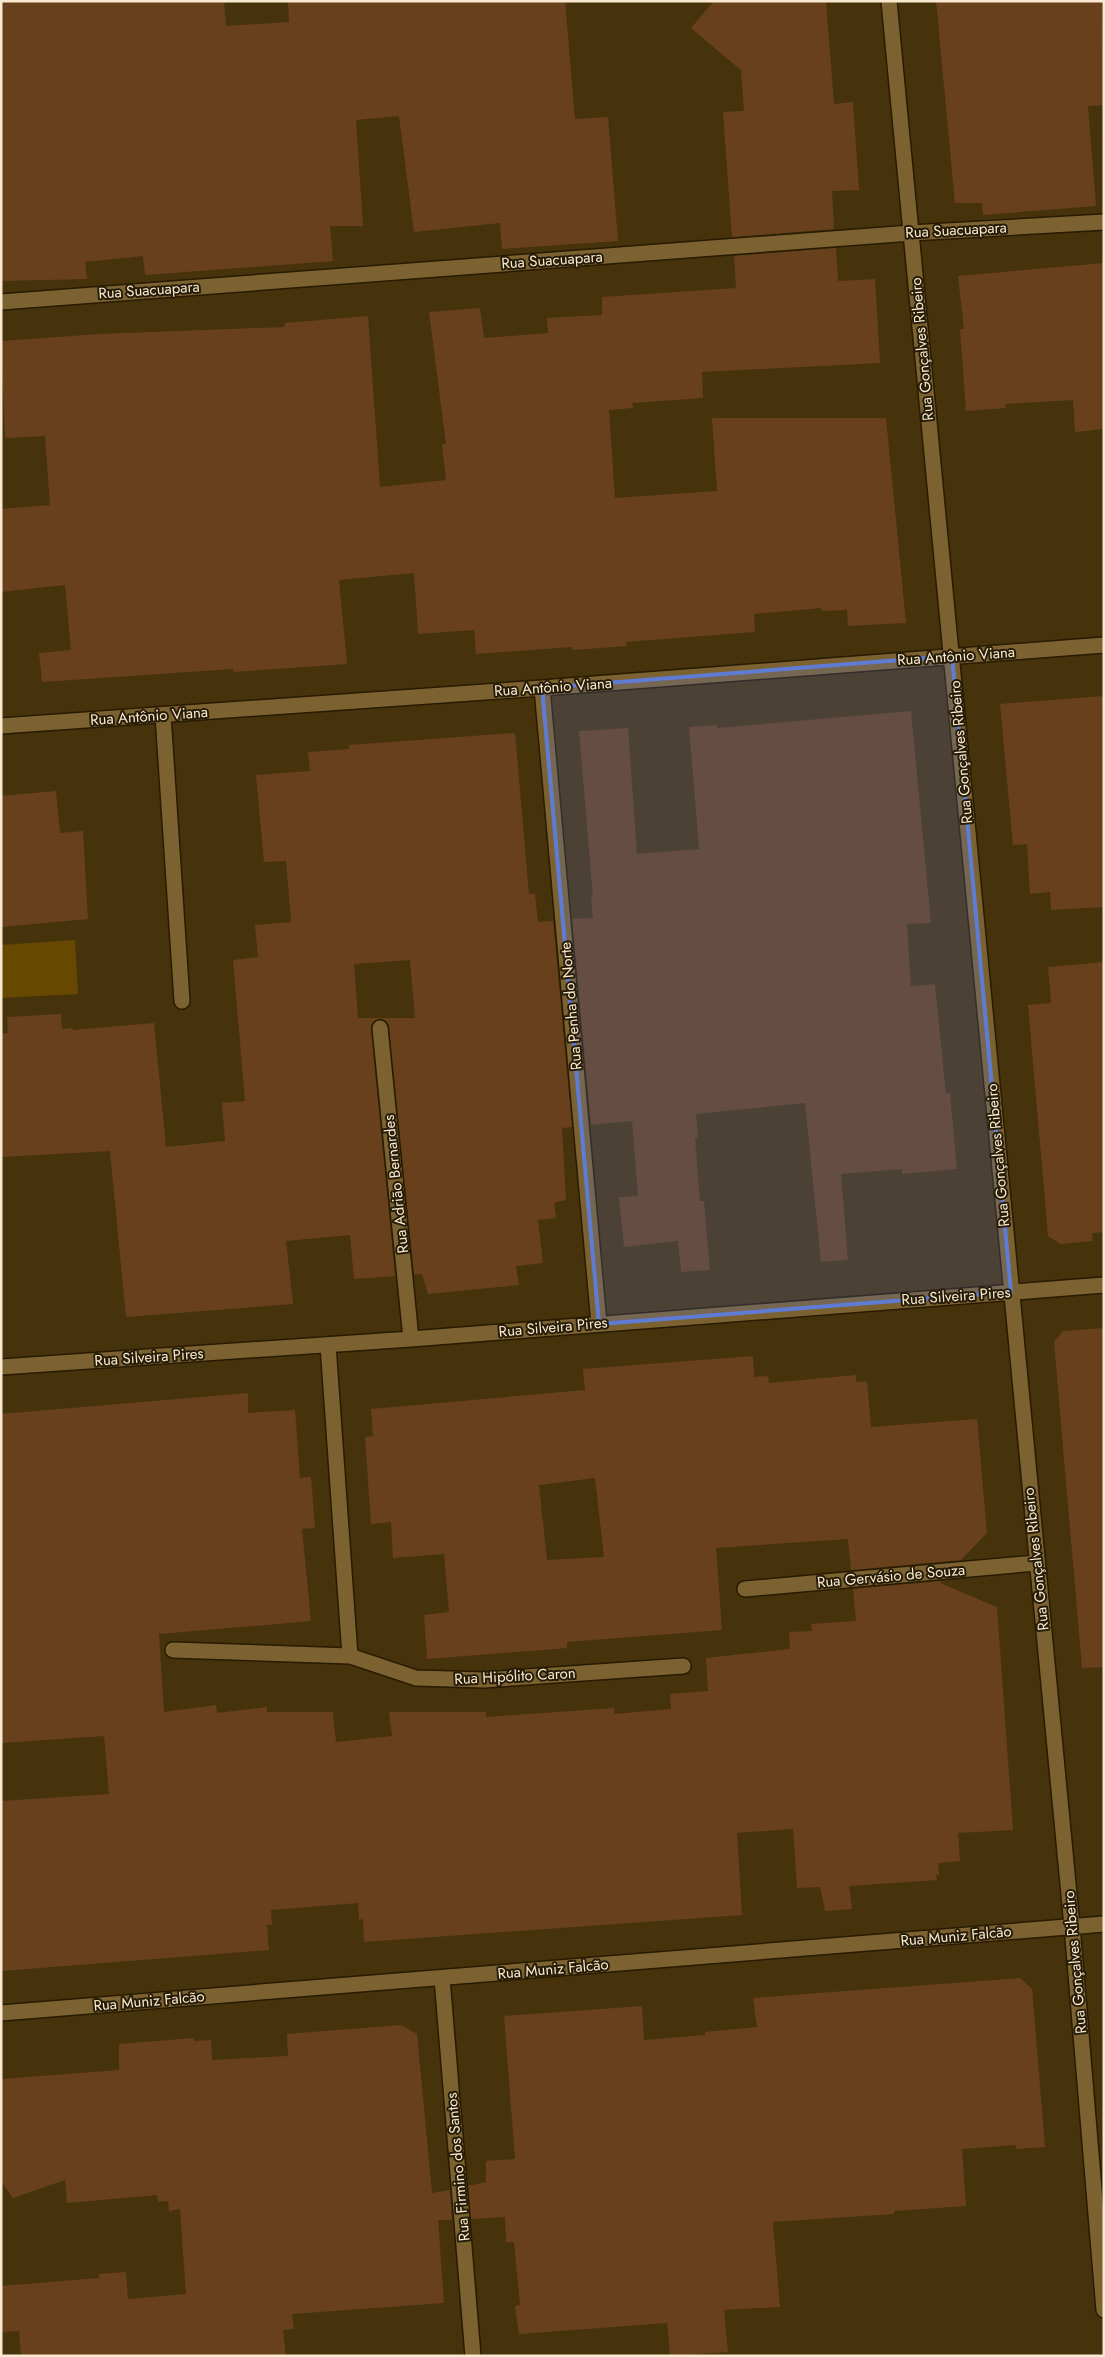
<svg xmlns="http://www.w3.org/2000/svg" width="1105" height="2357" viewBox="0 0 1105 2357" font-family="Jost,sans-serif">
<rect width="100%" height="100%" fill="#46330c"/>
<path fill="#664801" d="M75,940L78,994L1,998V945Z"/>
<path fill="#68411c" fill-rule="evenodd" d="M1,1H224L226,26L289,22L288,1H565L575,119L608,117L618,241L502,249L500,223L414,232L399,116L356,120L363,226H330L333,261L145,275L143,256L85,262L87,279L1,281Z
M714,1H826L834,104L853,102L859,190L832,191L834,229L732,237L723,112L744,111L741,70L691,28Z
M936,1H1102L1104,105L1088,106L1096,206L983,215L982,203H955Z
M836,248L838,281L875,279L880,363L702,372L703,398L632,403L633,408L609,410L615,498L717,491L712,418H886L906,623L848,626L847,610L822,611L821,608L754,614L755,632L626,642L627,646L572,650V647L476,654L474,630L418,634L414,573L339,580L347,664L234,672L233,669L42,682L39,653L71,650L65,585L1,592V509L50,505L45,436L5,438L1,341L100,334L285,327V323L368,316L380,487L446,480L442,444H446L429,312L480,308L484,338L548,333L547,318L602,315V297L736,288L734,256Z
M1104,263V429L1075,432L1073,400L1005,404L1006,408L966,411L960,329H964L958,276Z
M1104,696V907L1051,910L1050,892L1030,894L1027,844L1013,845L1000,704Z
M911,711L931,923L907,924L911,986L935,984L946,1094L950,1093L957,1169L902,1174V1169L841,1174L848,1260L821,1262L805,1103L696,1114L698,1137L695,1138L700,1201H704L710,1270L681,1272L678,1241L624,1247L619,1197L638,1196L632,1121L591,1125L572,919L593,918L591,897H593L579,731L628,728L637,854L699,849L689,727L717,725V728Z
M515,733L529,894H535L538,922L553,921L572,1127L562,1128L566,1200L554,1203L556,1218L538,1220L543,1263L516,1266L519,1285L428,1294L422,1274H414L389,1027L384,1020L379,1019L372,1024L371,1029L395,1276L354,1279L350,1235L286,1241L293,1304L126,1317L110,1151L1,1157V1034L8,1033L7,1017L61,1014L62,1029L73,1028V1030L154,1023L166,1147L225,1141L222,1103L245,1101L233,960L258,957L255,925L291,922L286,861L264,862L256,775L310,771L308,752L349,749V745ZM410,960L415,1018H358L354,964Z
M56,791L60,833L83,831L88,919L1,927V796Z
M1104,962V1232L1092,1233L1093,1241L1061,1244L1048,1236L1028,1005L1051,1003L1048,967Z
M1104,1328V1667L1082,1668L1054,1342L1063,1331Z
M753,1356L754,1377L768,1376L769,1383L856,1375V1382L867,1381L871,1427L977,1419L987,1533L961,1560L851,1570L848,1539L716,1548L722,1630L567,1642V1648L427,1659L424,1615L449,1612L444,1554L393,1558L391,1522L371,1524L365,1437L373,1436L371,1409L585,1390L583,1369ZM595,1478L604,1557L547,1560L539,1485Z
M248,1393V1413L295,1410L300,1478L311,1477L315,1528L302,1529L311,1621L159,1634L164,1712L216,1705L217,1713L267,1707V1712H333L336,1742L392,1736L389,1712H486V1717L614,1708V1714L671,1709L670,1694L708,1691L706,1658L790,1649L789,1632L812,1631L811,1624L856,1621L853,1589L942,1581L940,1583L997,1607L1013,1830L958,1833L960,1861L938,1863L939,1875H936L937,1880L849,1886L852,1909L825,1911L820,1887L797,1888L793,1829L737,1833L742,1915L364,1942L363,1919L359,1920L358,1903L271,1910L272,1925H267L269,1950L1,1971V1801L109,1794L104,1736L1,1743V1414Z
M1020,1978L1032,1989L1045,2147L1016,2149V2145L962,2149L966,2206L894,2211V2214L773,2222L780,2307L724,2310L728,2352L670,2356L667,2323L519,2334L515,2306L520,2305L514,2242H506L505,2217L471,2219L468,2186L486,2182V2161L515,2159L504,2016L642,2006L644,2040L705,2035V2032L757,2027L753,1998Z
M401,2025L417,2034L432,2193L450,2190L452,2220H438L444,2303L292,2314L294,2329L283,2330L286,2356H21L19,2331L1,2332V2286L99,2278V2274L126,2272L128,2299L186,2294L180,2209L169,2211L168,2201L158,2202L157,2195L67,2203L65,2180L13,2198L1,2181V2079L119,2070V2044L194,2038V2041L211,2040L212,2060L288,2056L287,2034Z"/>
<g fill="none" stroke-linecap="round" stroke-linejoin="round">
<defs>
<path id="minor" d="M889,1L1072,1926L1104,2310
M1,302L911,233L1104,222
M542,688L599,1324
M163,715L182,1001
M1,726L542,688L1104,645
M380,1028L411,1339
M328,1345L350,1656L416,1678L484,1680L683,1666
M1,1367L411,1339L1104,1285
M745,1589L1036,1563
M173,1650L350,1656
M442,1978L473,2356
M1,2013L1104,1924"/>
</defs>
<use href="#minor" stroke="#281b02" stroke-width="18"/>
<use href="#minor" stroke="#7c6231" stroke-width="15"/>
</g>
<path fill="#5f7cd5" fill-opacity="0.2" stroke="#5f7cd5" stroke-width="4" stroke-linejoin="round" d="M952,656L1011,1292L599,1324L542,688Z"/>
<g text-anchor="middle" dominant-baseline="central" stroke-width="4" stroke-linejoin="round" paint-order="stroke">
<g font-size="15" fill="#f8e9cf" stroke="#261c07">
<text transform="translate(956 230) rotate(-3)">Rua Suacuapara</text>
<text transform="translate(552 260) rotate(-4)">Rua Suacuapara</text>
<text transform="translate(149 290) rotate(-4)">Rua Suacuapara</text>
<text transform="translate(922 349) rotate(-95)">Rua Gonçalves Ribeiro</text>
<text transform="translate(956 656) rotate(-4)">Rua Antônio Viana</text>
<text transform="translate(553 687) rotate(-4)">Rua Antônio Viana</text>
<text transform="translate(149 716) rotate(-4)">Rua Antônio Viana</text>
<text transform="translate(961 752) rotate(-95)">Rua Gonçalves Ribeiro</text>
<text transform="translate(571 1006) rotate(-95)">Rua Penha do Norte</text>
<text transform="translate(998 1155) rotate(-95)">Rua Gonçalves Ribeiro</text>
<text transform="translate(396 1184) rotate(-96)">Rua Adrião Bernardes</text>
<text transform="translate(956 1296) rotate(-4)">Rua Silveira Pires</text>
<text transform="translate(553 1327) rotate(-5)">Rua Silveira Pires</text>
<text transform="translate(149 1357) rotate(-4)">Rua Silveira Pires</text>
<text transform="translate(1036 1559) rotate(-96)">Rua Gonçalves Ribeiro</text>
<text transform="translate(891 1576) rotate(-5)">Rua Gervásio de Souza</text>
<text transform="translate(515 1676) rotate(-3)">Rua Hipólito Caron</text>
<text transform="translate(956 1936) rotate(-5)">Rua Muniz Falcão</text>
<text transform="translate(1075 1962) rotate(-95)">Rua Gonçalves Ribeiro</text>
<text transform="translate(553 1969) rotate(-5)">Rua Muniz Falcão</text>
<text transform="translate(149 2001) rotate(-5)">Rua Muniz Falcão</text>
<text transform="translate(458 2167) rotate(-95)">Rua Firmino dos Santos</text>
</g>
</g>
<rect width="1105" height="2357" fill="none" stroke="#f8e9cf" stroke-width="5"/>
</svg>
